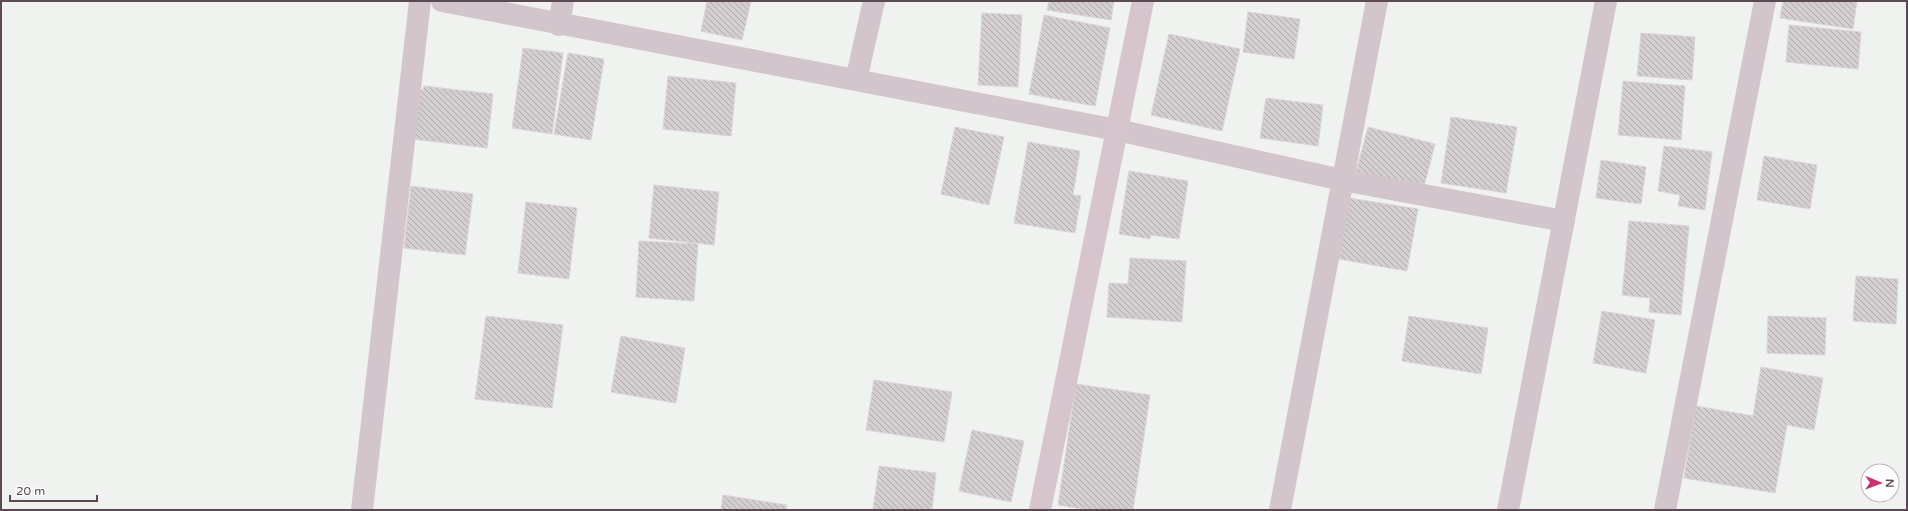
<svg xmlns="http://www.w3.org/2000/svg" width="1908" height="511" viewBox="0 0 1908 511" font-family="'Varela Round',sans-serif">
<defs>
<pattern id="building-back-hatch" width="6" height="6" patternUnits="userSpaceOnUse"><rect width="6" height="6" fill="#d3cecf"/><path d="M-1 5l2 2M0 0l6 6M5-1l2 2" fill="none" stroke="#aea9ab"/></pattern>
</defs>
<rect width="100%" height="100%" fill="#f0f2f0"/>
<path fill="url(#building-back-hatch)" stroke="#dad4d6" d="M707,1H751L742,40L701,31Z
M1049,1H1114L1111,20L1047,10Z
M1783,1H1857L1853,29L1780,18Z
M1248,12L1300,19L1294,59L1243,52Z
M982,13L1022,15L1018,87L978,85Z
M1044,15L1110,28L1095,106L1029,94Z
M1789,25L1861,32L1858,69L1786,62Z
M1641,33L1695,37L1692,80L1637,76Z
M1169,34L1240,49L1222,131L1151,115Z
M523,48L563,53L552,134L512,128Z
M568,53L604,59L591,140L554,134Z
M668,76L736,83L731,136L663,129Z
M1623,81L1685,86L1681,140L1618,135Z
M424,86L493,94L487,148L412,139L418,89L423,90Z
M1266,98L1323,105L1318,146L1260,138Z
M1451,117L1517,127L1506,193L1441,183Z
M955,127L1004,137L989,205L941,194Z
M1368,127L1435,144L1423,190L1356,172Z
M1028,142L1080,151L1073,195L1081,196L1075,233L1014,223Z
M1664,146L1712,152L1705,210L1678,206L1680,195L1658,191Z
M1764,156L1817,165L1810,209L1757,200Z
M1601,160L1646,167L1641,204L1596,198Z
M1129,171L1188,181L1179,239L1151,235L1150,239L1119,234Z
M654,185L719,192L714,245L649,238Z
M411,186L473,194L465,255L404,248Z
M1349,198L1418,209L1407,271L1339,259Z
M526,202L577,208L569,279L518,273Z
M1629,221L1689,226L1681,315L1649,312L1650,298L1622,295Z
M639,241L698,244L694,301L636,297Z
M1130,258L1186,261L1182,322L1107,317L1109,283L1128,284Z
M1856,276L1898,279L1896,324L1853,321Z
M1602,311L1655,320L1646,373L1593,363Z
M486,316L563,325L552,408L475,399Z
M1409,316L1488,328L1481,374L1402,361Z
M1768,316L1826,318L1825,355L1767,353Z
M621,336L685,348L676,403L611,392Z
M1761,367L1823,378L1814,430L1787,425L1775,493L1684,478L1696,406L1753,416Z
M874,380L952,392L944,442L866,430Z
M1076,384L1150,395L1133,510H1090L1058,505Z
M972,430L1024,441L1011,502L959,491Z
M879,466L936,473L932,510H873Z
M723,495L787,505L786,510H721Z"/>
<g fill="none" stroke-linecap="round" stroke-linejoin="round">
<path stroke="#d3c5cc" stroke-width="22" d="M442,1L1117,130L1342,180L1564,221
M559,25L563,1
M856,80L874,1
M362,510L420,1
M1280,510L1377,1
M1508,510L1606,1
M1665,510L1765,1"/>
<path stroke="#d6c5cd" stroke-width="22" d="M1040,510L1143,1"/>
</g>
<rect width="1908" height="511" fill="none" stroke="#5b4a53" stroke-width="4"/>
<g transform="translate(1880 483) rotate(91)"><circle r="19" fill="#ffffff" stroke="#bdb7ba"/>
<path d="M0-3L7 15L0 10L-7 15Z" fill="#cd2f73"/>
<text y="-6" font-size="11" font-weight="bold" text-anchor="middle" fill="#5b4a53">N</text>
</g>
<path d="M10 495v6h87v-6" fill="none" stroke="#5b4a53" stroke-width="2"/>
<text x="16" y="495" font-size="12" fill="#5b4a53" stroke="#ffffff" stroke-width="3" paint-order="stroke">20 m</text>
</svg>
